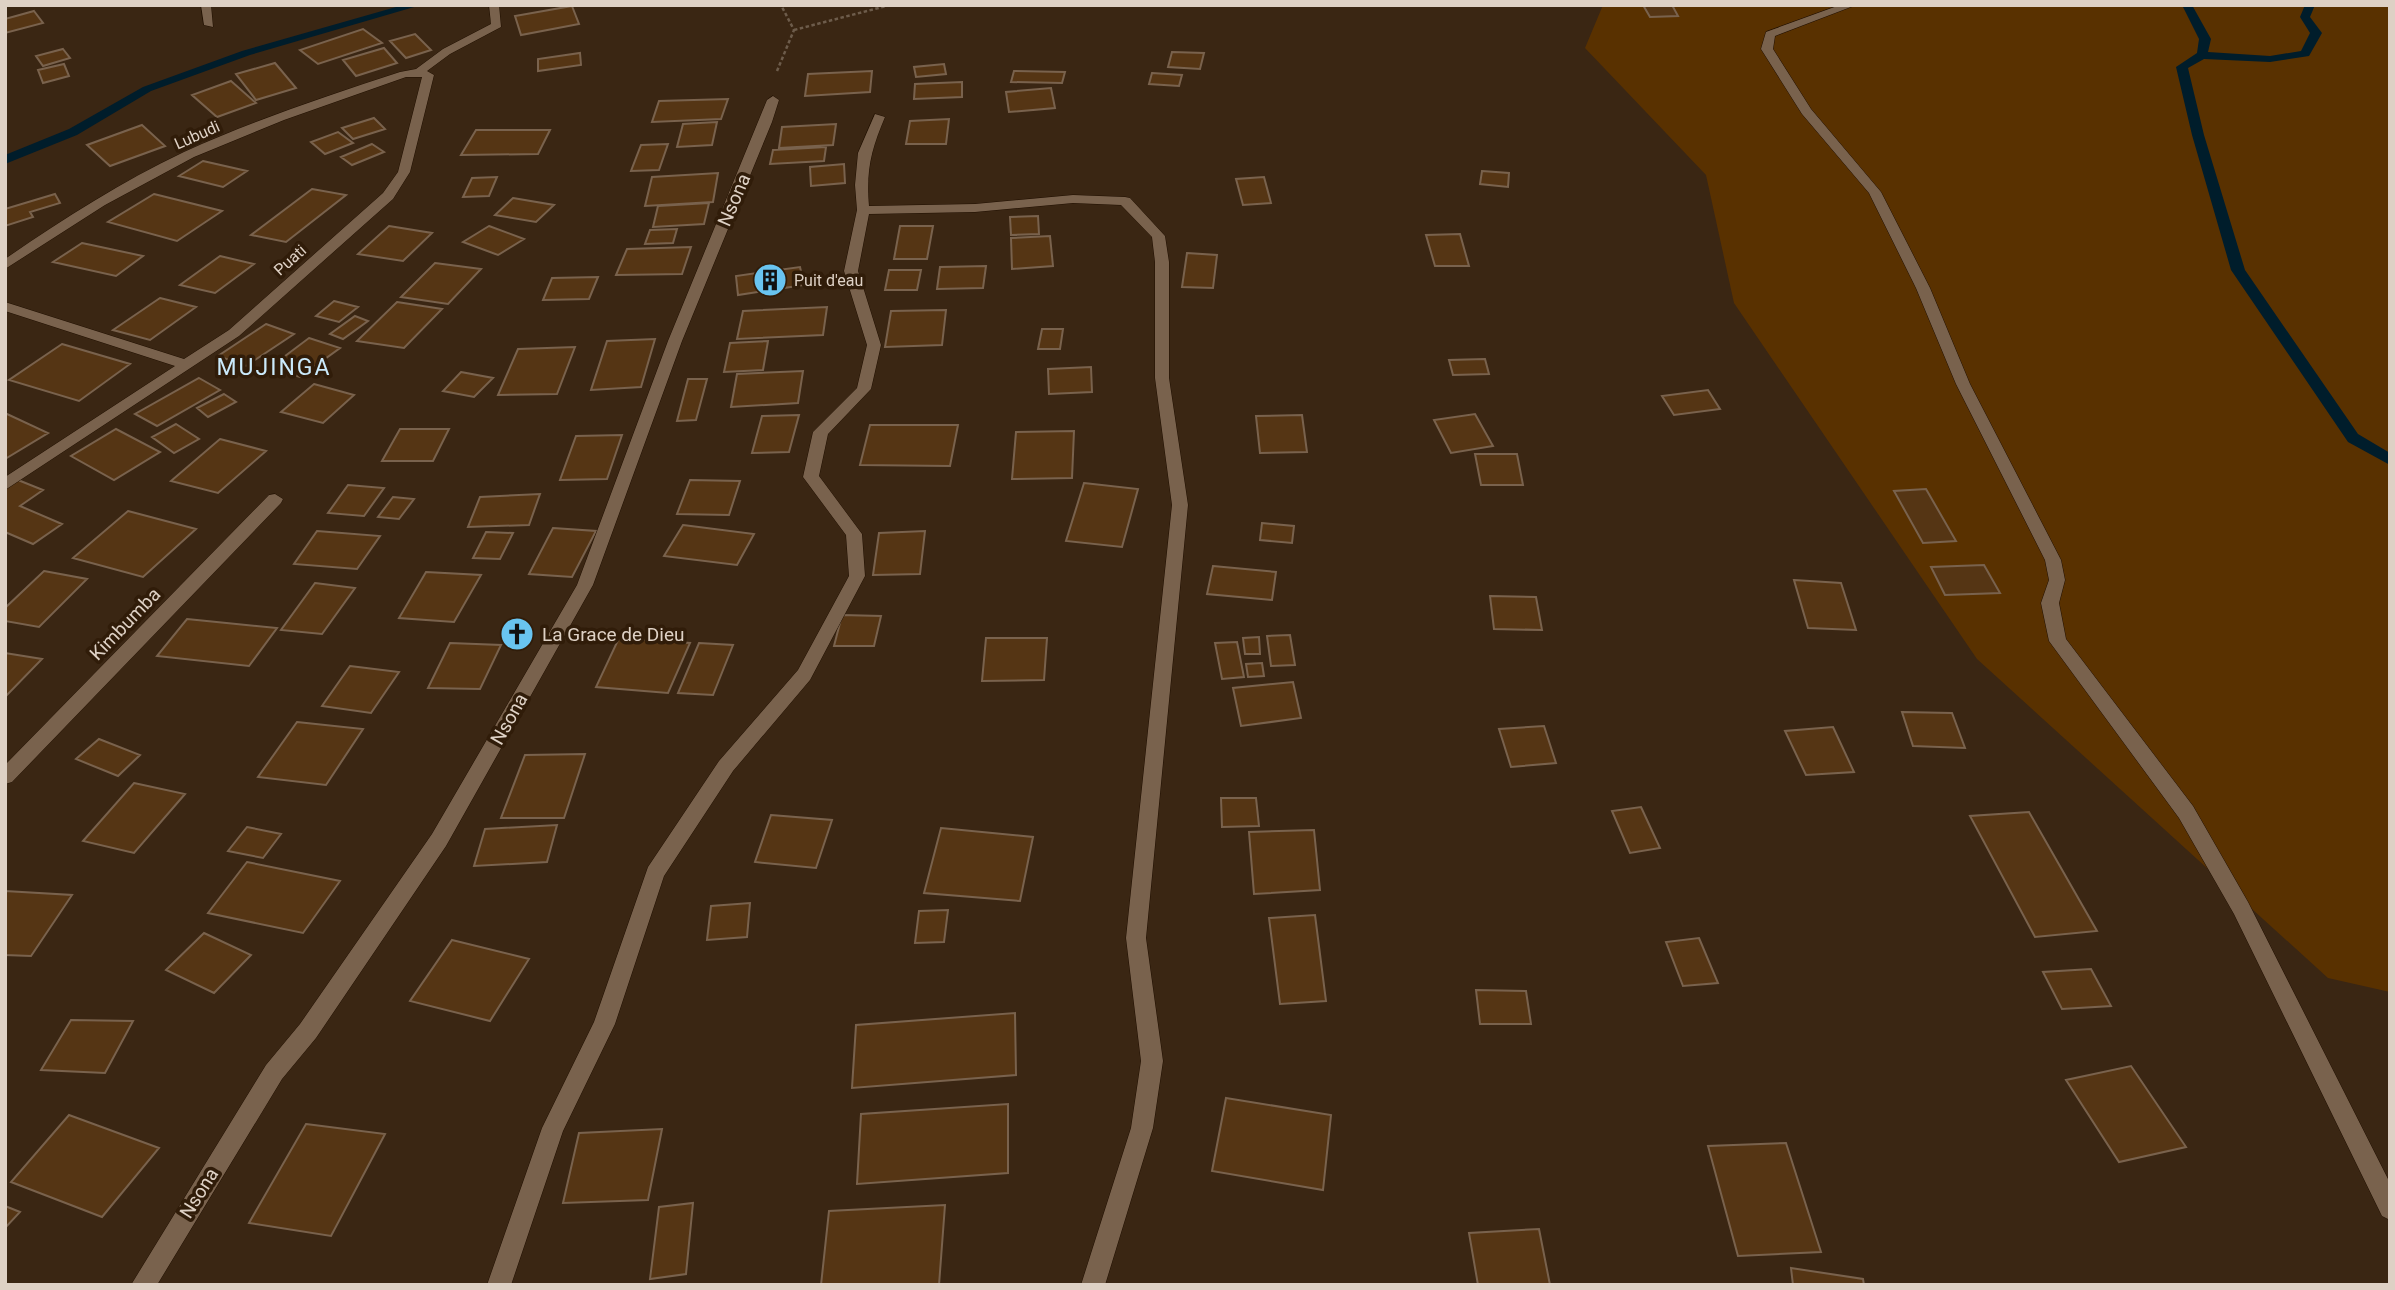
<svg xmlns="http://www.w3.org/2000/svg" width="2395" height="1290" viewBox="0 0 2395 1290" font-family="Roboto,sans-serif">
<rect width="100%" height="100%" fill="#3a2613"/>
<path fill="#593100" d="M1603,5H2390V992L2328,978L1977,659L1734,303L1706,175L1585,48Z"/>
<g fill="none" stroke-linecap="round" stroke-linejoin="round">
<path fill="#001d2b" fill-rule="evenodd" d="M403,5H421L250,55L151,91L77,135L5,164V155L69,129L143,87L242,51Z
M2182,5H2192L2211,39L2208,52L2270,56L2301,51L2310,33L2300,17L2305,5H2315L2310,17L2322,33L2309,56L2270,62L2204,59L2188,68L2204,135L2245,270L2358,434L2390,453V465L2348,442L2231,270L2192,135L2176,67L2197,53L2199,39Z"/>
</g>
<path fill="#553514" stroke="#79624d" stroke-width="2" d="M1643,5H1672L1678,16L1650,17Z
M572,6L579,24L521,35L515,16Z
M34,11L43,23L5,33V19Z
M363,29L382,43L318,64L300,50Z
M415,34L431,50L406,58L390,41Z
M384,48L397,63L356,76L343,60Z
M63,49L70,58L43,66L36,56Z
M1172,52L1204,53L1200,69L1168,67Z
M580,53L581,65L538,71V59Z
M275,63L296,88L256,100L236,74Z
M64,64L69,76L43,83L38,70Z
M944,64L946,74L916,77L914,67Z
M872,71L870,92L805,96L808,74Z
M1014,71L1065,72L1062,83L1011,82Z
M1152,73L1182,75L1179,86L1149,84Z
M231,81L256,103L217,117L192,95Z
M962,82V97L914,99L915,84Z
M1051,88L1055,108L1009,112L1006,92Z
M728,99L721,119L652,122L659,101Z
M374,118L385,129L353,139L342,128Z
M949,119L946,144H906L910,121Z
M717,122L712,145L677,147L683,124Z
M836,124L833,145L779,148L782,127Z
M142,125L165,146L110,166L87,145Z
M476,130H550L538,154L461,155Z
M338,132L353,143L325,154L311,142Z
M372,144L384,152L352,165L341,157Z
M668,144L659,170L631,171L641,145Z
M826,147L824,161L770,164L773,150Z
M203,161L247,171L223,187L179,176Z
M844,164L845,183L811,186L810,167Z
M1482,171L1509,173L1508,187L1480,184Z
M718,173L713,202L645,206L652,177Z
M497,177L489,196L463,197L472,178Z
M1264,177L1271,203L1243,205L1236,179Z
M312,189L346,195L286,242L251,235Z
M55,194L60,203L30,212L33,217L5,226V209Z
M154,194L222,211L177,241L108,222Z
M513,198L554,205L536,222L495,215Z
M709,203L704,224L653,227L658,206Z
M1038,216L1039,234L1011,235L1010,217Z
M389,226L432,233L403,261L358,254Z
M489,226L524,239L498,255L463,242Z
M900,226H933L927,259H894Z
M677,229L673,243L645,244L650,230Z
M1460,234L1469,266H1435L1426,235Z
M1050,236L1053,266L1012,269L1011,238Z
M82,243L143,256L116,276L53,262Z
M691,247L682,274L616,275L627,249Z
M1187,253L1217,255L1213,288L1182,287Z
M220,256L254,264L215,293L180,285Z
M435,263L481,269L448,304L401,297Z
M986,266L983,288L937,289L940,267Z
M800,267L804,285L738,295L736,276Z
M889,270H921L917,290H885Z
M598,277L589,299L543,300L552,278Z
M160,298L196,307L150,340L113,330Z
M334,301L358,307L339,322L316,316Z
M397,302L442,309L404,348L357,341Z
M827,307L823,335L737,339L743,311Z
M946,310L942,345L885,347L891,311Z
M355,316L368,321L343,339L330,334Z
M266,324L294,334L246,366L218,356Z
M1042,329H1063L1060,349H1038Z
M309,338L340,348L300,377L269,368Z
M655,339L641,387L591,390L607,341Z
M768,341L763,370L724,372L730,343Z
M62,344L130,364L79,401L9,380Z
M575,347L557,394L498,395L518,349Z
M1485,359L1489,374L1453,375L1449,360Z
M1091,367L1092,392L1049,394L1048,369Z
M803,371L798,403L731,407L737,374Z
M461,372L493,378L474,397L443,391Z
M199,378L220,390L157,426L135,414Z
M688,379H707L696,420L677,421Z
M314,384L354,395L323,423L281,412Z
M1708,390L1720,409L1674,415L1662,396Z
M224,394L236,402L208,417L197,408Z
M7,414L48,433L5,459V415Z
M1475,414L1493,446L1451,453L1434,420Z
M799,415L789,452L752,453L762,416Z
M1302,415L1307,452L1260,453L1256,416Z
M176,424L199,439L174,453L152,437Z
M870,425H958L950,466L860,465Z
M116,429L160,452L114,480L71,456Z
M400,429H449L433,461H382Z
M1074,431L1072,478L1012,479L1016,432Z
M622,435L607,479L560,480L576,436Z
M220,439L266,451L218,493L171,481Z
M1475,454H1517L1523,485H1481Z
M18,480L43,490L20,506L62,524L33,544L5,532V488Z
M690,480L740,481L729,515L677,514Z
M1084,483L1138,489L1122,547L1066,541Z
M348,485L384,488L364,516L328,513Z
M1926,489L1956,541L1923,543L1894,491Z
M540,494L529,525L468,527L480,497Z
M393,497L414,499L399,519L378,517Z
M128,511L196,529L143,577L73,558Z
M1262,523L1294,526L1292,543L1260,540Z
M683,525L754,534L737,565L664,556Z
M553,528L596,531L572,577L529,574Z
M317,531L380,536L357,569L294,564Z
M925,531L920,574L873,575L879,533Z
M486,532L513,533L500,559L473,558Z
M1984,565L2000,593L1945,595L1931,567Z
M1213,566L1276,572L1272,600L1207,594Z
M44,571L87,579L39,627L5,621V608Z
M426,572L481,575L454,622L399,618Z
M1794,580L1841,583L1856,630L1808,628Z
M315,583L355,588L322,634L281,630Z
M1490,596L1536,597L1542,630L1494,629Z
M842,615L881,616L874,646H834Z
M187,619L277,628L249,666L157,656Z
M515,625L531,630L519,642L504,637Z
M1290,635L1295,665L1271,666L1267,636Z
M1259,637L1260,654H1245L1243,638Z
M619,638L690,643L668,693L596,687Z
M986,638H1047L1044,680L982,681Z
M1237,642L1244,677L1222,679L1215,643Z
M450,643L501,645L480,689L428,688Z
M699,643L733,645L713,695L678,693Z
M5,653L42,659L5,697Z
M1262,663L1264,676L1248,677L1246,664Z
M350,666L399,672L371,713L322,706Z
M1293,682L1301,718L1241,726L1233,688Z
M1902,712L1952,713L1965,748L1913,746Z
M297,722L363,729L326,785L258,777Z
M1544,726L1556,763L1511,767L1499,729Z
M1833,727L1854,772L1806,775L1785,731Z
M99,739L140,755L118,776L76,759Z
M585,754L564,818H501L525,755Z
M134,783L185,794L134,853L83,841Z
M1221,798H1256L1259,826L1222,827Z
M1641,807L1660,848L1630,853L1612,811Z
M2029,812L2097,931L2035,937L1970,816Z
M771,815L832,820L816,868L755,862Z
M557,825L547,862L474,866L485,829Z
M247,827L281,834L263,858L228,851Z
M941,828L1033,837L1020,901L924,893Z
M1314,830L1320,890L1254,894L1249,832Z
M247,862L340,881L303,933L208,913Z
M5,891L72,895L31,956L5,955Z
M750,903L747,937L707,940L711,906Z
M948,910L944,942L915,943L919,911Z
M1315,915L1326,1001L1280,1004L1269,918Z
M204,933L251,955L214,993L166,970Z
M1699,938L1718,983L1683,986L1666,942Z
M452,940L529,959L490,1021L410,1001Z
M2091,969L2111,1006L2062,1009L2043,972Z
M1476,990L1526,991L1531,1024H1480Z
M1015,1013L1016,1075L852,1088L856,1025Z
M71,1020L133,1021L105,1073L41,1070Z
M2131,1066L2186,1147L2119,1162L2066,1080Z
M1226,1098L1331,1115L1323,1190L1212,1171Z
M1008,1104V1173L857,1184L861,1114Z
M69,1115L159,1148L102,1217L11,1182Z
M306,1124L385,1134L331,1236L249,1223Z
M662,1129L648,1200L563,1203L579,1133Z
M1786,1143L1821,1252L1738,1256L1708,1146Z
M693,1203L686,1274L650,1279L659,1207Z
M945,1205L939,1285H821L829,1211Z
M5,1206L20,1212L5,1228Z
M1539,1229L1550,1285H1478L1469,1233Z
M1791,1268L1863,1279L1864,1285H1793Z"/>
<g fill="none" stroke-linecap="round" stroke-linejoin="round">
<defs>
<path id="street" d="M201,5H211L213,27L204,25Z
M489,5H499L501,27L450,54L427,71L434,75L410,172L393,199L239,336L5,490V477L175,366L5,311V302L184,359L229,330L383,193L398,172L422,77H406L284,120L194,157L105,205L5,269V259C63,219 121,182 184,152C254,120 327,96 400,72L416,69L443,49L491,24Z
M1840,5H1856L1775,36L1773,49L1811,109L1881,192L1930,288L1970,384L2061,560L2065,580L2059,603L2066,639L2193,806L2248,902L2390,1183V1220L2382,1216L2234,914L2179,818L2049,641L2041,603L2049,580L2045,560L1956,384L1916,288L1869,193L1802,114L1761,49L1766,32Z
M773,96L779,100L772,122L682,341L593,585L446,846L316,1038L282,1079L157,1285H131L266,1065L300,1024L432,834L577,585L668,341L767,100Z
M875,114L885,117C871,150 866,170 869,206L975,204L1073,195L1125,197L1130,198L1165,236L1169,262V378L1188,505L1146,938L1163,1061L1153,1128L1105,1285H1081L1131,1128L1141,1061L1126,938L1172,505L1155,378V262L1152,237L1121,205L1073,203L975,212L869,214L858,271L881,345L871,389L828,434L819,476L862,534L865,576L810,680L733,771L664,876L615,1024L563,1131L511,1285H487L542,1128L594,1022L648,867L719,761L798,670L849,576L846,535L803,477L813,432L857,388L867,345L844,271L857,210L855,185L858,153Z
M275,494L283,499L281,503L12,782L5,784V765L269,495Z"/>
</defs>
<use href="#street" stroke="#200f00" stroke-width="1"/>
<path stroke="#6d5c4b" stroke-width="2.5" stroke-dasharray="3.5 2.5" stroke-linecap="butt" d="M794,30L890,5
M777,71L794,30L781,5"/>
<use href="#street" fill="#79624d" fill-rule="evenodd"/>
</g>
<defs>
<symbol id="building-disc" viewBox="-11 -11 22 22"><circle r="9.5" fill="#69c4f0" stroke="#301c09"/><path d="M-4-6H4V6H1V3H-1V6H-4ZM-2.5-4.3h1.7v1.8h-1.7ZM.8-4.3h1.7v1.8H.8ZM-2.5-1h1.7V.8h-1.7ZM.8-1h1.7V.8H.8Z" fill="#111"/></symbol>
<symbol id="church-disc" viewBox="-11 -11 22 22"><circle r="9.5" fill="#69c4f0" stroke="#301c09"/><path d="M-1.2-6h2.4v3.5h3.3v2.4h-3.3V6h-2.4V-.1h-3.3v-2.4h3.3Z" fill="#111"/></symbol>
</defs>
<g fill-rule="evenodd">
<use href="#building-disc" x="751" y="261" width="38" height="38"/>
<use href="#church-disc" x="498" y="615" width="38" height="38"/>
</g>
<g text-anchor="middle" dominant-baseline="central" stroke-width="7" stroke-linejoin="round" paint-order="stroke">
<g font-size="16" fill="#ded1c5" stroke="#301c09">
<text transform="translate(197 135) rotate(-24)">Lubudi</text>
<text transform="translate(290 260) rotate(-42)">Puati</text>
</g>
<g font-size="16" fill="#ded1c5" stroke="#301c09" text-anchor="start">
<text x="794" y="280">Puit d'eau</text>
</g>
<g font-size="19" fill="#ded1c5" stroke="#301c09">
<text transform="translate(734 200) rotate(-67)">Nsona</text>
<text transform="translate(125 624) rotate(-46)">Kimbumba</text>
<text transform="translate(509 719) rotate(-61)">Nsona</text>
<text transform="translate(199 1193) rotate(-58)">Nsona</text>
</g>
<g font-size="19" fill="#ded1c5" stroke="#301c09" text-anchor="start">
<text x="542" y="634">La Grace de Dieu</text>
</g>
<g font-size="23" letter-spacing="2" fill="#cbeafb" stroke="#301c09">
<text x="274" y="367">MUJINGA</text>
</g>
</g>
<rect width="2395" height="1290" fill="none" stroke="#ded1c5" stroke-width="14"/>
</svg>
